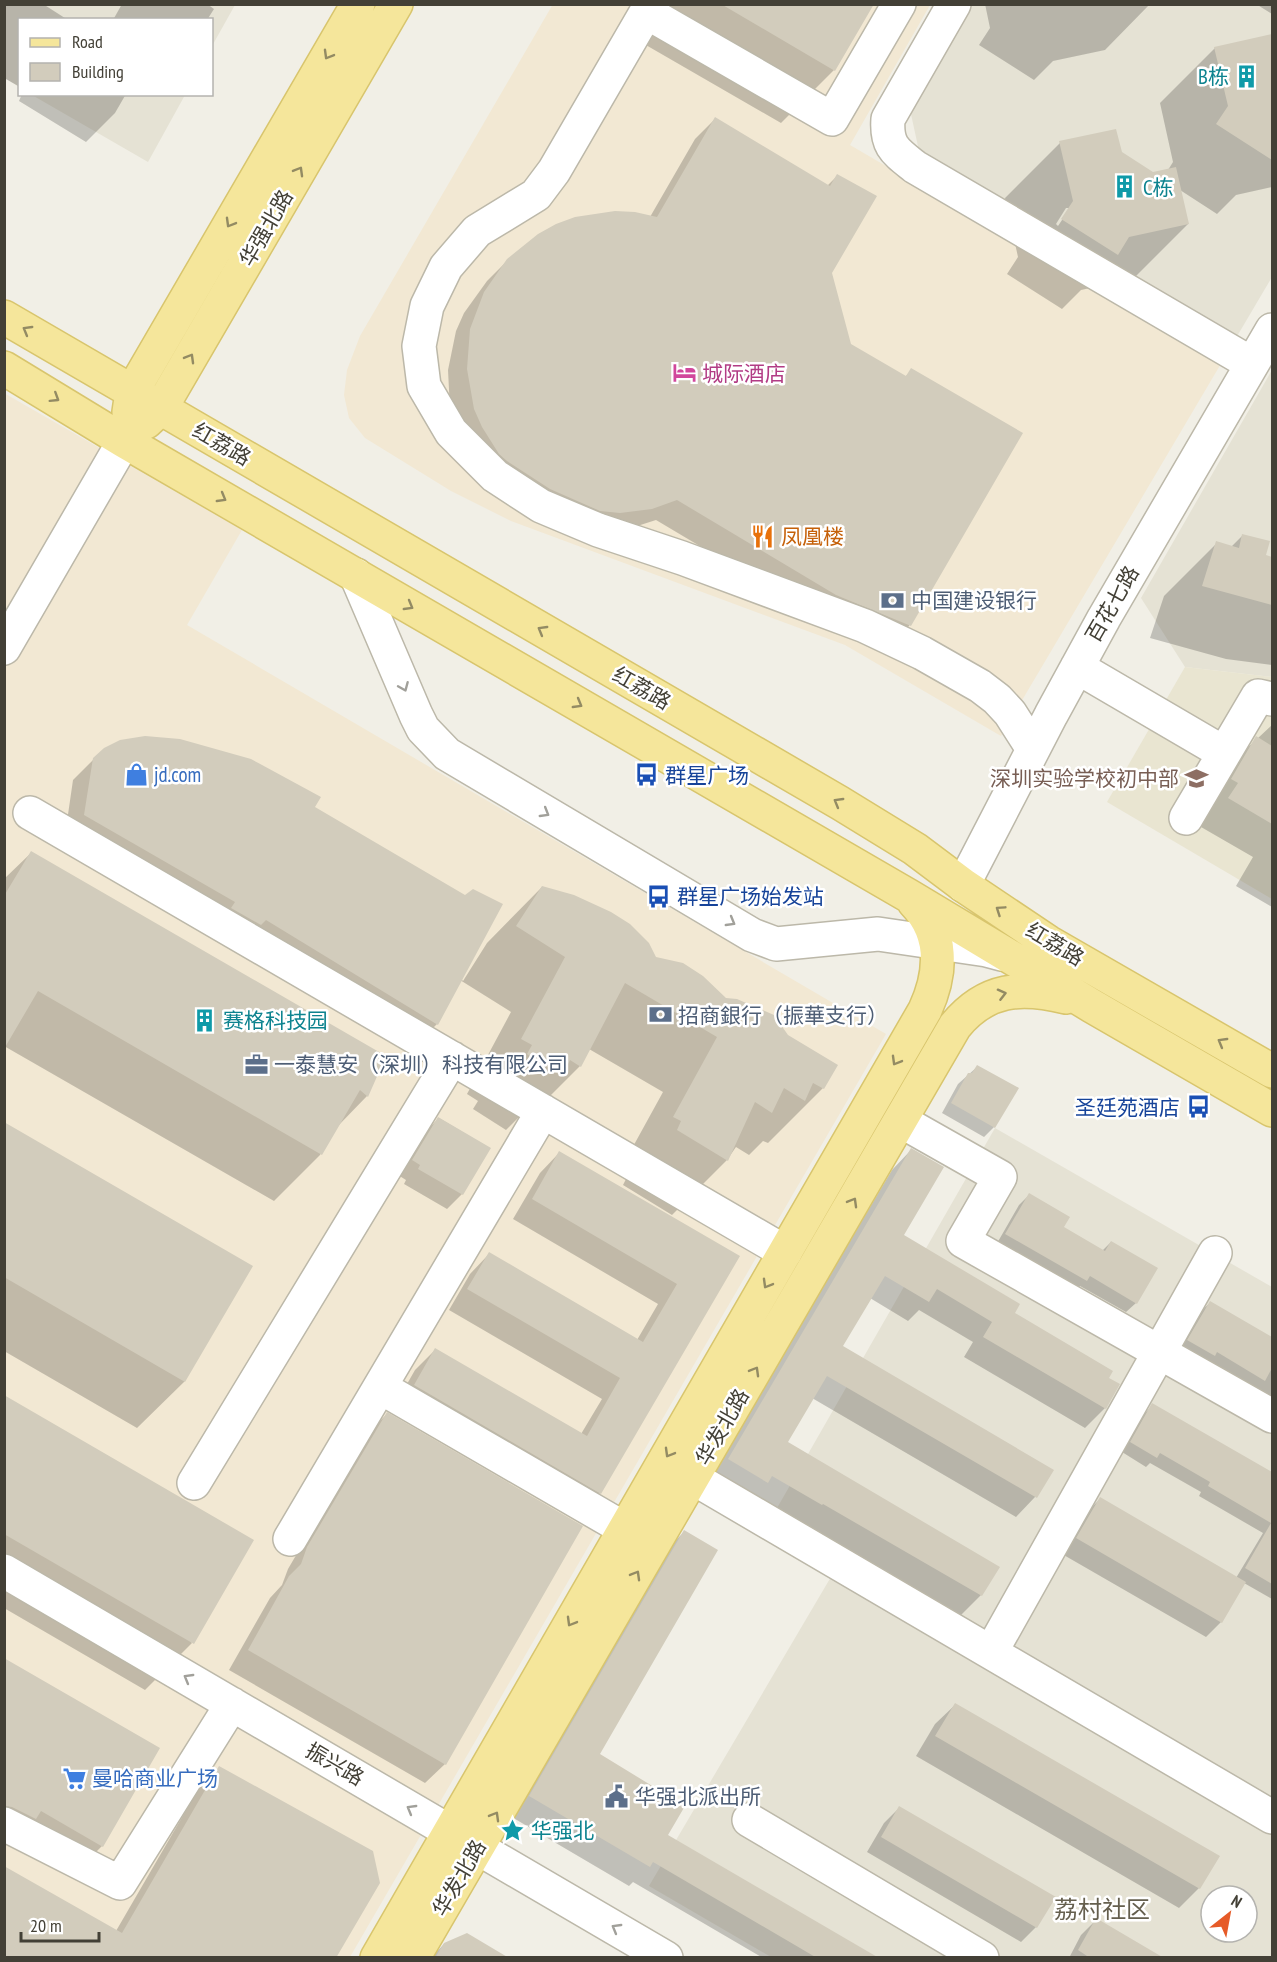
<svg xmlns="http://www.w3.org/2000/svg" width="1277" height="1962" viewBox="0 0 1277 1962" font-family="'PT Sans Narrow','Noto Sans SC',sans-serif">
<rect width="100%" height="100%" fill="#f1efe6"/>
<path fill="#e5e2d4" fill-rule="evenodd" d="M5,4H235V5L212,46V20H20L19,87L5,78Z
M967,5H1272V277L1236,338L919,151L909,105Z
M32,95L185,94V95L148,162Z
M1272,370V677L1185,667L1141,598Z
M995,1128L1272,1287V1957H771L649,1886L838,1565L769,1522ZM1211,1896H1247V1932H1211Z"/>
<path fill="#f2e8d3" d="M553,4L930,5L850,145L1222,362L1001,736L845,645L511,521L451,491L365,438L349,418L344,395L347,370L360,336Z
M4,393L242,530L187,625L886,1034L350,1957H5Z"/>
<path fill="#e9e5d1" d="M1185,667L1272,677V899L1107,802Z"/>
<path fill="#0003" fill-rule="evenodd" d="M4,4H43L68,20H20V87L4,78Z
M122,4H207L214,9L207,20H113Z
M651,4H872L834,70L781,123L632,37Z
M985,4H1150L1105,50L1053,61L1034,80L979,45L990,28Z
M1256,4H1272V14Z
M1271,36L1272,45V187L1236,195L1217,214L1180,190L1188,224L1133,279L1081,290L1062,309L1007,274L1018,257L1005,198L1060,143L1120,153L1152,174L1168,170L1173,162L1160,103L1215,48ZM1066,208H1070L1058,226L1056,224Z
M22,94H126L115,113L86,142L19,101Z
M715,119L827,186L838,175L831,272L850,345L905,377L912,370L1021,434L909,626L889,646L816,615L656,520L631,528L530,509L450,410L448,370L456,331L464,313L487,281L508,260L650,217L695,139Z
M1243,535L1265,556L1272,558V665L1226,659L1150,638L1164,596L1217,543L1231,547Z
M1272,725V907L1236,886L1253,857L1201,827L1210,811L1204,808L1228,766Z
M104,749L313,808L463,981L487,943L542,887L655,958L836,1065L823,1088L768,1143L763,1141L749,1155L736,1147L727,1160L672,1215L623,1185L627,1177L619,1172L663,1092L589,1049L580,1066L525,1121L519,1117L506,1130L473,1109L478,1101L467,1094L511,1012L460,980L437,1024L417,1044L65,835L73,780Z
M31,853L384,1057L367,1096L337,1127L320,1155L274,1201L4,1046V879Z
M977,1067L994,1127L984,1137L942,1113L958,1084Z
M439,1118L489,1148L462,1194L447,1209L404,1184L406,1180L398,1175L424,1133Z
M4,1124L251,1267L184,1382L137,1428L4,1351Z
M911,1150L902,1236L1107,1379L1105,1408L1085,1428L964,1357L973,1342L919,1310L908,1321L870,1298L841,1346L1051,1470L1035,1497L1016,1517L812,1398L786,1442L981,1595L961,1615L803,1523L801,1524L709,1479L892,1170Z
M559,1153L737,1257L600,1493L580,1513L395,1405L415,1370L435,1350L581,1434L602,1399L449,1310L470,1274L489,1254L637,1340L658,1304L513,1219L540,1173Z
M1029,1195L1062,1228L1102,1251L1111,1242L1136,1303L1126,1312L1080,1286L1076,1290L996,1245L1019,1205Z
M1210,1303L1272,1339V1398L1179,1351L1200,1312Z
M4,1397L192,1643L145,1690L4,1608Z
M1153,1405L1272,1474V1599L1244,1583L1221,1622L1206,1637L1062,1554L1085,1514L1100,1499L1236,1578L1263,1533L1199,1496L1201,1492L1150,1463L1146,1467L1122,1452L1143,1415Z
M387,1414L445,1764L425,1783L229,1670L270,1598L282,1585L288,1569L367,1434Z
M684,1532L598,1754L666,1836L876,1958H763L633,1882L629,1886L510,1816L664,1552Z
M4,1660L102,1846L82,1866L4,1833Z
M955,1705L1199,1888L1179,1908L916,1756L935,1724Z
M219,1768L335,1958H4L116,1931L199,1788Z
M899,1808L1036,1927L1021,1942L867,1852L884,1823Z
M1096,1920L1161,1958H1069L1081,1935Z
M444,1944L506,1958H431Z"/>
<path fill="#d2ccbc" d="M721,4H874L835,71Z
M1272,34V160L1216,124L1228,106L1214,47Z
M715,117L830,186L837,174L877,196L832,273L851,344L906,376L911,368L1023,433L911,626L836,595L677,500L652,509L620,513L600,511L550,489L507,461L499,454L482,427L474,409L467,369L470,329L484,292L507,259L538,234L556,224L575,217L615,211L635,212L657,217Z
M1116,129L1122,152L1153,172L1176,167L1189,224L1129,237L1118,255L1061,219L1073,201L1059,141Z
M1242,534L1270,541L1266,555L1272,557V605L1202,586L1216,541L1239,548Z
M145,736L180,739L251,759L321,797L315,807L465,895L473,889L503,904L438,1025L266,920L261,925L231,908L235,902L84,815L93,758L104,748L120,740Z
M1256,736L1272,746V824L1228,798L1238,783L1231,779Z
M31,851L386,1056L368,1097L360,1090L322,1155L38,991L4,1049V896Z
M542,886L574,895L611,912L630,924L649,943L656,957L683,963L703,976L726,998L737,999L774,1015L788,1035L838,1065L824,1089L813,1083L805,1101L784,1088L772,1113L755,1102L728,1161L677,1130L681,1121L673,1117L717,1037L625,983L581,1067L570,1060L562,1076L527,1054L532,1045L521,1039L565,957L516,926Z
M977,1065L1019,1088L995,1128L951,1103L968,1073H972Z
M438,1117L491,1148L463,1195L418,1169L420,1165L412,1160Z
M4,1122L253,1266L185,1382L4,1277Z
M911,1148L944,1167L904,1235L1020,1304L1015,1313L1113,1371L1109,1378L1120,1384L1106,1409L983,1337L992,1322L937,1289L929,1302L885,1276L843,1346L1054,1470L1037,1498L827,1376L788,1442L1000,1567L982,1596L823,1504L822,1505L772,1476L768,1483L728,1459Z
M559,1151L740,1256L601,1494L414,1385L435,1348L587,1436L620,1378L467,1289L489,1252L643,1342L677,1284L532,1199Z
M1029,1193L1070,1217L1064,1227L1105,1251L1111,1241L1158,1268L1137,1304L1090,1276L1087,1281L1005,1234Z
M1210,1301L1272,1337V1368L1265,1381L1217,1352L1215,1356L1187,1340Z
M4,1395L254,1540L194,1644L4,1534Z
M1152,1403L1272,1472V1584L1245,1568L1271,1523L1208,1486L1210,1482L1160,1453L1157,1458L1130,1442Z
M387,1412L583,1526L446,1765L248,1650L289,1576L301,1564L307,1547Z
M1100,1497L1246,1582L1222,1623L1076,1538Z
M684,1530L718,1550L600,1754L685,1806L668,1835L879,1958H817L653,1862L650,1867L529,1796Z
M4,1658L160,1748L103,1847L41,1811L36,1819L12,1807L4,1806Z
M955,1703L1220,1856L1200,1889L935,1736Z
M219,1766L373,1851L380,1883L336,1958H4V1866L122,1933Z
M899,1806L1056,1897L1037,1928L881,1837Z
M1096,1918L1164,1958H1090L1078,1950Z
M467,1933L509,1958H435L444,1943Z"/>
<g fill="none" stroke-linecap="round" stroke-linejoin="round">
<defs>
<path id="minor" d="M651,4L554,171L536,195L477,231L446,267L427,306L419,346L424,386L451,432L495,476L541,506L598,530L682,558L865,626L922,653L980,686L997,699L1010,713L1033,749
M954,4L888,119C886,146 895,151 915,167L1252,364
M646,12L832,119L899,4
M356,575L416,715L423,729L447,754L752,935L776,944L878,934L987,950L1002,954
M4,648L124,441
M1077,667L1224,753
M30,813L785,1252
M1186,818L1258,696L1272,699
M963,885L1051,715L1104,618L1272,330
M901,1121L1000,1177L963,1241L1272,1416
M380,1387L625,1529
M693,1478L1272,1817
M194,1483L452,1058
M290,1539L543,1111
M4,1571L666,1958
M991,1652L1215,1253
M749,1820L982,1958
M4,1824L120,1883L232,1704"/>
<path id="major" d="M4,317L840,803L915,849L963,885L1048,942L1272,1071
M4,368L124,441L909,896L1092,1006L1272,1110
M129,412L132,392L358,4
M146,422L161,408L396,4
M377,1958L925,1010C942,973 944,933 914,902
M413,1958L955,1026C986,988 1021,986 1066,997"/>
</defs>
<use href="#minor" stroke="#bcb8a9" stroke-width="36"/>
<use href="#major" stroke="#d8c56d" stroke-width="36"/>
<use href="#minor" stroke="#fff" stroke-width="33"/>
<use href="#major" stroke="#f5e69b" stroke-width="33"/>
</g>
<defs><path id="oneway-chevron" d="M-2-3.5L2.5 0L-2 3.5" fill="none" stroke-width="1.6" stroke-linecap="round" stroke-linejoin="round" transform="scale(1.5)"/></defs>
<g stroke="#938b63">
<use href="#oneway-chevron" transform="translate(328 55) rotate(120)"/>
<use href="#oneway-chevron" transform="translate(299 171) rotate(-60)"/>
<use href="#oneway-chevron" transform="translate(230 223) rotate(120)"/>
<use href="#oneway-chevron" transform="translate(27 330) rotate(-150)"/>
<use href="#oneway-chevron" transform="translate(190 358) rotate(-60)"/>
<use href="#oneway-chevron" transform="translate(55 398) rotate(32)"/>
<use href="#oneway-chevron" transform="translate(222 498) rotate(30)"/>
<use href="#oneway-chevron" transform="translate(409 606) rotate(30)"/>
<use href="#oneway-chevron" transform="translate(542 630) rotate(-150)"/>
<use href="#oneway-chevron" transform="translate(578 704) rotate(30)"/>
<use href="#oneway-chevron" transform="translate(838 802) rotate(-150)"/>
<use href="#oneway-chevron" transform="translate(1000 910) rotate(-146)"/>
<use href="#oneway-chevron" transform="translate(1002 994) rotate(-14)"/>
<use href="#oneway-chevron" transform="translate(1222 1042) rotate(-150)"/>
<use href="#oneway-chevron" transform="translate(896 1061) rotate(120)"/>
<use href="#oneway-chevron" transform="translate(853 1202) rotate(-60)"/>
<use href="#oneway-chevron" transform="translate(767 1284) rotate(120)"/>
<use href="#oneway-chevron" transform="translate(755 1371) rotate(-60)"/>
<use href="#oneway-chevron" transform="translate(669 1453) rotate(120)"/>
<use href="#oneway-chevron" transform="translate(636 1575) rotate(-60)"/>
<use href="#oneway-chevron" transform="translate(571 1622) rotate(120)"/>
<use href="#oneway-chevron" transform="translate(495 1816) rotate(-60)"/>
</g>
<g stroke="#a1a09a">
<use href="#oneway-chevron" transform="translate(404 687) rotate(67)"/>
<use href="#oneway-chevron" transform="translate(545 813) rotate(31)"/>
<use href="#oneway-chevron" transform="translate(731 922) rotate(30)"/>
<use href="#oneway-chevron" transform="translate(188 1678) rotate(-150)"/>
<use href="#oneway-chevron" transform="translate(411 1809) rotate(-150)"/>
<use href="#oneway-chevron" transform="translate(616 1928) rotate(-150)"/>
</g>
<defs>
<symbol id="building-bare" viewBox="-9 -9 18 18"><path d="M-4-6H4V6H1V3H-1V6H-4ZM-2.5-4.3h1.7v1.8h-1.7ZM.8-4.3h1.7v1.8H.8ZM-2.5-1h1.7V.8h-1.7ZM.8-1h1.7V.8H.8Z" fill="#0f9aa8" stroke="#fff" stroke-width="2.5" paint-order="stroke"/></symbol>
<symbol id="hotel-bare" viewBox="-9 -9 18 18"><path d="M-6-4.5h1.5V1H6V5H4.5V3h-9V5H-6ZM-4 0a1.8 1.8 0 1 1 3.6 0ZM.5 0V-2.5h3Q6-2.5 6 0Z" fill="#d1479c" stroke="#fff" stroke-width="2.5" paint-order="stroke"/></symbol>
<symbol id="restaurant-bare" viewBox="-9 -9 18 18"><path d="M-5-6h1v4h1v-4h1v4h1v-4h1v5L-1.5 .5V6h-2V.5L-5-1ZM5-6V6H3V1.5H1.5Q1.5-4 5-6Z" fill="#e8710a" stroke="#fff" stroke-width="2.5" paint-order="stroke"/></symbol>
<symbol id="bank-bare" viewBox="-9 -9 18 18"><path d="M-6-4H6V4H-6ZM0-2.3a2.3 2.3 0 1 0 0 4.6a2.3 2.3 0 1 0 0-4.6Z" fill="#5c6f8a" stroke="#fff" stroke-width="2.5" paint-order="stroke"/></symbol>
<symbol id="shop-bare" viewBox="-9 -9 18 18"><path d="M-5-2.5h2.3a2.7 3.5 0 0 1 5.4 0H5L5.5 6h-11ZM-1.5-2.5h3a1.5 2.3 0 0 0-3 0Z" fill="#3f7fe0" stroke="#fff" stroke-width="2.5" paint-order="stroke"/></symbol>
<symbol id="bus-bare" viewBox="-9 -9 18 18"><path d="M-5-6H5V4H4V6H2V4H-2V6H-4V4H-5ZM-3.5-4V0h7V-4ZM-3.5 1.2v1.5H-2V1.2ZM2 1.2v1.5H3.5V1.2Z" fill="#1a4fb4" stroke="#fff" stroke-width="2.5" paint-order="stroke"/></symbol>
<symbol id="school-bare" viewBox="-9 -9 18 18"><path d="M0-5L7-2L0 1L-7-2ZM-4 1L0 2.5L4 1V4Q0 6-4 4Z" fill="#8d6e63" stroke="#fff" stroke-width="2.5" paint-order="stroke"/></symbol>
<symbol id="office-bare" viewBox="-9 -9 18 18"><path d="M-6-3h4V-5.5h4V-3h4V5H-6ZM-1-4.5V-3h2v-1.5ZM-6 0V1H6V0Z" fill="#5c6f8a" stroke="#fff" stroke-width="2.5" paint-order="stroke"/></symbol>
<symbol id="supermarket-bare" viewBox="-9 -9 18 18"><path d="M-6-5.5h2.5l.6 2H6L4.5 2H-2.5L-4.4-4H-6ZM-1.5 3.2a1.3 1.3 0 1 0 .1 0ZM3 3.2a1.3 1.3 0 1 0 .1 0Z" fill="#3f7fe0" stroke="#fff" stroke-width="2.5" paint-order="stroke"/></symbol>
<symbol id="civic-bare" viewBox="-9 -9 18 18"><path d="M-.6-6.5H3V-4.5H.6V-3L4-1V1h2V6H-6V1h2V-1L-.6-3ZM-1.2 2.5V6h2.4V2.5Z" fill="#5c6f8a" stroke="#fff" stroke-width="2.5" paint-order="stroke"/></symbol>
<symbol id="sight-bare" viewBox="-9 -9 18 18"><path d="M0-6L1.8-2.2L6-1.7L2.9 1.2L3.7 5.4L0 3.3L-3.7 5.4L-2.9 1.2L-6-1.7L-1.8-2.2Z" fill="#0f9aa8" stroke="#fff" stroke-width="2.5" paint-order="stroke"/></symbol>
</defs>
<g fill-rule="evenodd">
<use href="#building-bare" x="1230" y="60" width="33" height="33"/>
<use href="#building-bare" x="1108" y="170" width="33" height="33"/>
<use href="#hotel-bare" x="668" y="356" width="33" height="33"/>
<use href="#restaurant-bare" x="746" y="520" width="33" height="33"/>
<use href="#bank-bare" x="876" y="584" width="33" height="33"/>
<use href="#shop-bare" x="120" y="758" width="33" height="33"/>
<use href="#bus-bare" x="630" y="758" width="33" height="33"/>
<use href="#school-bare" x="1180" y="762" width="33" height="33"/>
<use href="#bus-bare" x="642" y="880" width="33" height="33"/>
<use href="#bank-bare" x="644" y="998" width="33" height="33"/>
<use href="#building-bare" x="188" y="1004" width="33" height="33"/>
<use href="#office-bare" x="240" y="1048" width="33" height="33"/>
<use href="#bus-bare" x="1182" y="1090" width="33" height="33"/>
<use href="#supermarket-bare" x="58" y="1762" width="33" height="33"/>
<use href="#civic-bare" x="600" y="1780" width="33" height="33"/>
<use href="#sight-bare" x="496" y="1814" width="33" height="33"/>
</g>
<g text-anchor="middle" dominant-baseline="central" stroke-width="5" stroke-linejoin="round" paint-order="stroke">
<g font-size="21" fill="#0d838f" stroke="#fff" text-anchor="start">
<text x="1229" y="76" text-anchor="end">B栋</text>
<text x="1143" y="187">C栋</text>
<text x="223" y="1020">赛格科技园</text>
<text x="531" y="1830">华强北</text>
</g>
<g font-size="21" fill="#434036" stroke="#fff">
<text transform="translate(266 228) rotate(-60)">华强北路</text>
<text transform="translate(222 444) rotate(30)">红荔路</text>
<text transform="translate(1112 604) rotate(-60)">百花七路</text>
<text transform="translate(642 688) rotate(30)">红荔路</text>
<text transform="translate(1055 944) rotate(31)">红荔路</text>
<text transform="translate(722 1427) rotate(-60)">华发北路</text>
<text transform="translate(335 1764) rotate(30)">振兴路</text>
<text transform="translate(459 1878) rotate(-60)">华发北路</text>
</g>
<g font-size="21" fill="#b23c85" stroke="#fff" text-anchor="start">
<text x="702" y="373">城际酒店</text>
</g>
<g font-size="21" fill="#c56008" stroke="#fff" text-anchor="start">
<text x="781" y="536">凤凰楼</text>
</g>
<g font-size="21" fill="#4e5e75" stroke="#fff" text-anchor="start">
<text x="911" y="600">中国建设银行</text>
<text x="678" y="1015">招商銀行（振華支行）</text>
<text x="274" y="1064">一泰慧安（深圳）科技有限公司</text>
<text x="635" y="1796">华强北派出所</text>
</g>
<g font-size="21" fill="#366cbe" stroke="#fff" text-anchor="start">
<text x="154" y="774">jd.com</text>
<text x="92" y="1778">曼哈商业广场</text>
</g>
<g font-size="21" fill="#164399" stroke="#fff" text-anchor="start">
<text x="665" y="775">群星广场</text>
<text x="677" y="896">群星广场始发站</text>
<text x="1180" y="1107" text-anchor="end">圣廷苑酒店</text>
</g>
<g font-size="21" fill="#785e54" stroke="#fff" text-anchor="end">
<text x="1179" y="778">深圳实验学校初中部</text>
</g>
<g font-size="24" fill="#655f4e" stroke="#fff">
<text x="1102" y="1909">荔村社区</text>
</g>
</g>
<rect width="1277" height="1962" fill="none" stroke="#434036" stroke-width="12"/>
<rect x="18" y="18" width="195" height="78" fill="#ffffff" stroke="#b4b3af" stroke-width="1.5"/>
<rect x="30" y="38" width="30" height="9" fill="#f5e69b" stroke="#b4b3af" stroke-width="1.5"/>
<text x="72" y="48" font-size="18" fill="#434036">Road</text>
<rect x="30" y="63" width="30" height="18" fill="#d2ccbc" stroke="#b4b3af" stroke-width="1.5"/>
<text x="72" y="78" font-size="18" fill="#434036">Building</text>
<g transform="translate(1229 1914) rotate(31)"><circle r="28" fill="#ffffff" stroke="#b4b3af" stroke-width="1.5"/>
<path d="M0-4.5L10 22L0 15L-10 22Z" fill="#e65b28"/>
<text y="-9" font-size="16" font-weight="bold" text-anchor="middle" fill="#434036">N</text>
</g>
<path d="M21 1932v9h78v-9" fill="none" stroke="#434036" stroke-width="3"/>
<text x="30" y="1932" font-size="18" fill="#434036" stroke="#ffffff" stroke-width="4.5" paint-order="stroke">20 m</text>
</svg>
